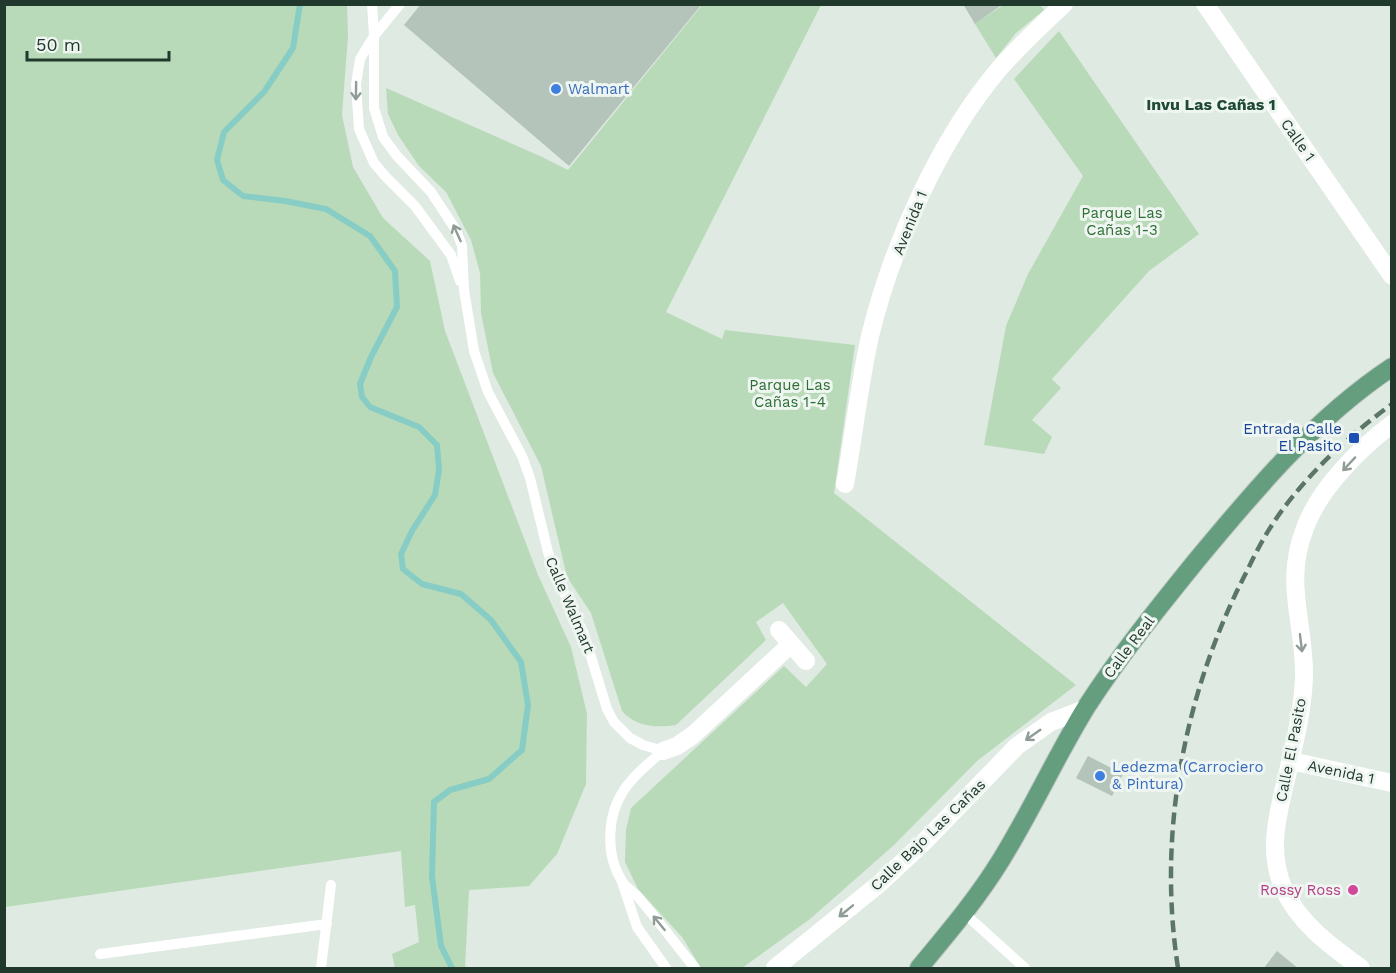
<svg xmlns="http://www.w3.org/2000/svg" width="1396" height="973" viewBox="0 0 1396 973" font-family="'Work Sans',sans-serif">
<rect width="100%" height="100%" fill="#dfeae2"/>
<path fill="#b8dab8" d="M4,5H347L348,36L342,115L353,167L383,218L430,261L445,331L538,575L571,647L587,714L586,784L557,854L529,886L469,890L465,966L467,968H395L392,954L419,942L415,905L405,907L401,851L5,907Z
M702,5H821L666,312L722,339L725,330L855,345L834,493L1076,685L977,761L894,845L810,919L742,968H701L682,937L638,889L625,862L626,830L631,808L784,666L806,687L827,664L783,603L756,622L766,640L676,725C656,728 636,727 622,711L591,613L567,577L541,466L493,373L481,313L480,273L471,240L446,192L419,166L398,135L388,114L386,88L542,157L568,170Z
M1003,5H1040L1044,10L1016,33L996,58L975,24Z
M1059,31L1199,234L1149,271L1052,379L1061,388L1032,420L1052,437L1044,454L984,445L1006,326L1028,274L1083,176L1014,79Z"/>
<g fill="none" stroke-linecap="round" stroke-linejoin="round">
<path stroke="#88cdc5" stroke-width="6" d="M300,4L293,48L264,92L224,132L217,160L223,180L243,196L285,201L326,209L370,236L395,271L397,307L371,357L360,384L362,397L370,407L419,427L437,445L439,470L435,495L412,531L401,554L403,569L422,584L461,594L491,620L521,662L528,705L522,750L489,779L450,790L434,802L432,876L441,946L452,968"/>
</g>
<path fill="#b4c4ba" d="M421,4H702L569,166L404,25Z
M963,4H1003L975,24Z
M1088,756L1123,774L1112,796L1076,778Z
M1277,951L1299,969H1263Z"/>
<g fill="none" stroke-linecap="round" stroke-linejoin="round">
<defs>
<path id="primary" d="M919,968C948,933 977,899 1001,860C1032,810 1056,756 1087,706C1120,655 1158,608 1196,561C1254,491 1315,418 1392,367"/>
</defs>
<use href="#primary" stroke="#bcc4c0" stroke-width="20"/>
<path stroke="#fff" stroke-width="10" d="M372,4L374,36V108L383,137L397,156L431,192L456,230L462,246L464,290L474,351L488,392L522,456L530,478L548,552L555,574L584,634L607,709L614,722L630,738L643,745L663,751
M400,4L374,36L360,59L356,84L359,129L374,163L386,177L415,206L451,255L460,281
M663,751C649,763 634,775 624,790C607,815 605,855 622,881C625,887 633,891 638,897C658,920 676,945 695,968
M622,882L637,927L666,968
M964,913L1025,968
M100,954L327,924
M321,968L331,885"/>
<path stroke="#fff" stroke-width="18" d="M1205,4L1392,276
M845,484C854,435 859,385 870,336C892,246 939,140 999,69C1019,46 1042,25 1064,4
M779,630L806,661
M663,751L677,746L693,735L791,644
M1291,761L1392,783
M775,968L879,884L923,843L1017,746L1051,722L1085,709
M1361,968C1332,947 1297,922 1283,887C1266,847 1280,807 1289,767C1296,737 1303,707 1304,677C1305,622 1283,584 1305,528C1319,489 1359,449 1392,424"/>
<use href="#primary" stroke="#659e7f" stroke-width="18"/>
<path stroke="#5b7567" stroke-width="4.5" stroke-dasharray="12 6" stroke-linecap="butt" d="M1178,968C1157,833 1184,692 1247,571C1256,552 1266,533 1278,516C1309,472 1350,435 1392,404"/>
</g>
<defs><path id="oneway-shaft" d="M-6 0H5M1.5-3L5.5 0L1.5 3" fill="none" stroke-width="1.6" stroke-linecap="round" stroke-linejoin="round" transform="scale(1.5)"/></defs>
<g stroke="#909c96">
<use href="#oneway-shaft" transform="translate(356 91) rotate(91)"/>
<use href="#oneway-shaft" transform="translate(457 233) rotate(-114)"/>
<use href="#oneway-shaft" transform="translate(1349 464) rotate(133)"/>
<use href="#oneway-shaft" transform="translate(1301 643) rotate(83)"/>
<use href="#oneway-shaft" transform="translate(1033 735) rotate(145)"/>
<use href="#oneway-shaft" transform="translate(846 911) rotate(141)"/>
<use href="#oneway-shaft" transform="translate(659 923) rotate(-129)"/>
</g>
<g fill="#3f7fe0" stroke="#eff6f1" stroke-width="2">
<circle cx="556" cy="89" r="6"/>
<circle cx="1100" cy="776" r="6"/>
</g>
<rect fill="#1a4fb4" stroke="#eff6f1" stroke-width="2" x="1348" y="432" width="12" height="12" rx="3"/>
<circle fill="#d1479c" stroke="#eff6f1" stroke-width="2" cx="1353" cy="890" r="6"/>
<g text-anchor="middle" dominant-baseline="central" stroke-width="6" stroke-linejoin="round" paint-order="stroke">
<g font-size="15" fill="#366cbe" stroke="#eff6f1" text-anchor="start">
<text x="568" y="89">Walmart</text>
<text x="1112" y="767">Ledezma (Carrociero<tspan x="1112" dy="17">&amp; Pintura)</tspan></text>
</g>
<g font-size="15" fill="#21392c" stroke="#eff6f1">
<text transform="translate(1298 140) rotate(55)">Calle 1</text>
<text transform="translate(910 223) rotate(-68)">Avenida 1</text>
<text transform="translate(570 605) rotate(67)">Calle Walmart</text>
<text transform="translate(1129 647) rotate(-53)">Calle Real</text>
<text transform="translate(1291 750) rotate(-79)">Calle El Pasito</text>
<text transform="translate(1341 772) rotate(12)">Avenida 1</text>
<text transform="translate(928 835) rotate(-44)">Calle Bajo Las Cañas</text>
</g>
<g font-size="15" fill="#2d6e34" stroke="#eff6f1">
<text x="1122" y="213">Parque Las<tspan x="1122" dy="17">Cañas 1-3</tspan></text>
<text x="790" y="385">Parque Las<tspan x="790" dy="17">Cañas 1-4</tspan></text>
</g>
<g font-size="15" fill="#164399" stroke="#eff6f1" text-anchor="end">
<text x="1342" y="429">Entrada Calle<tspan x="1342" dy="17">El Pasito</tspan></text>
</g>
<g font-size="15" fill="#b23c85" stroke="#eff6f1" text-anchor="end">
<text x="1341" y="890">Rossy Ross</text>
</g>
<g font-size="16" font-weight="bold" fill="#1e4a33" stroke="#eff6f1">
<text x="1211" y="104">Invu Las Cañas 1</text>
</g>
</g>
<rect width="1396" height="973" fill="none" stroke="#21392c" stroke-width="12"/>
<path d="M27 51v9h142v-9" fill="none" stroke="#21392c" stroke-width="3"/>
<text x="36" y="51" font-size="18" fill="#21392c" stroke="#eff6f1" stroke-width="4.5" paint-order="stroke">50 m</text>
</svg>
